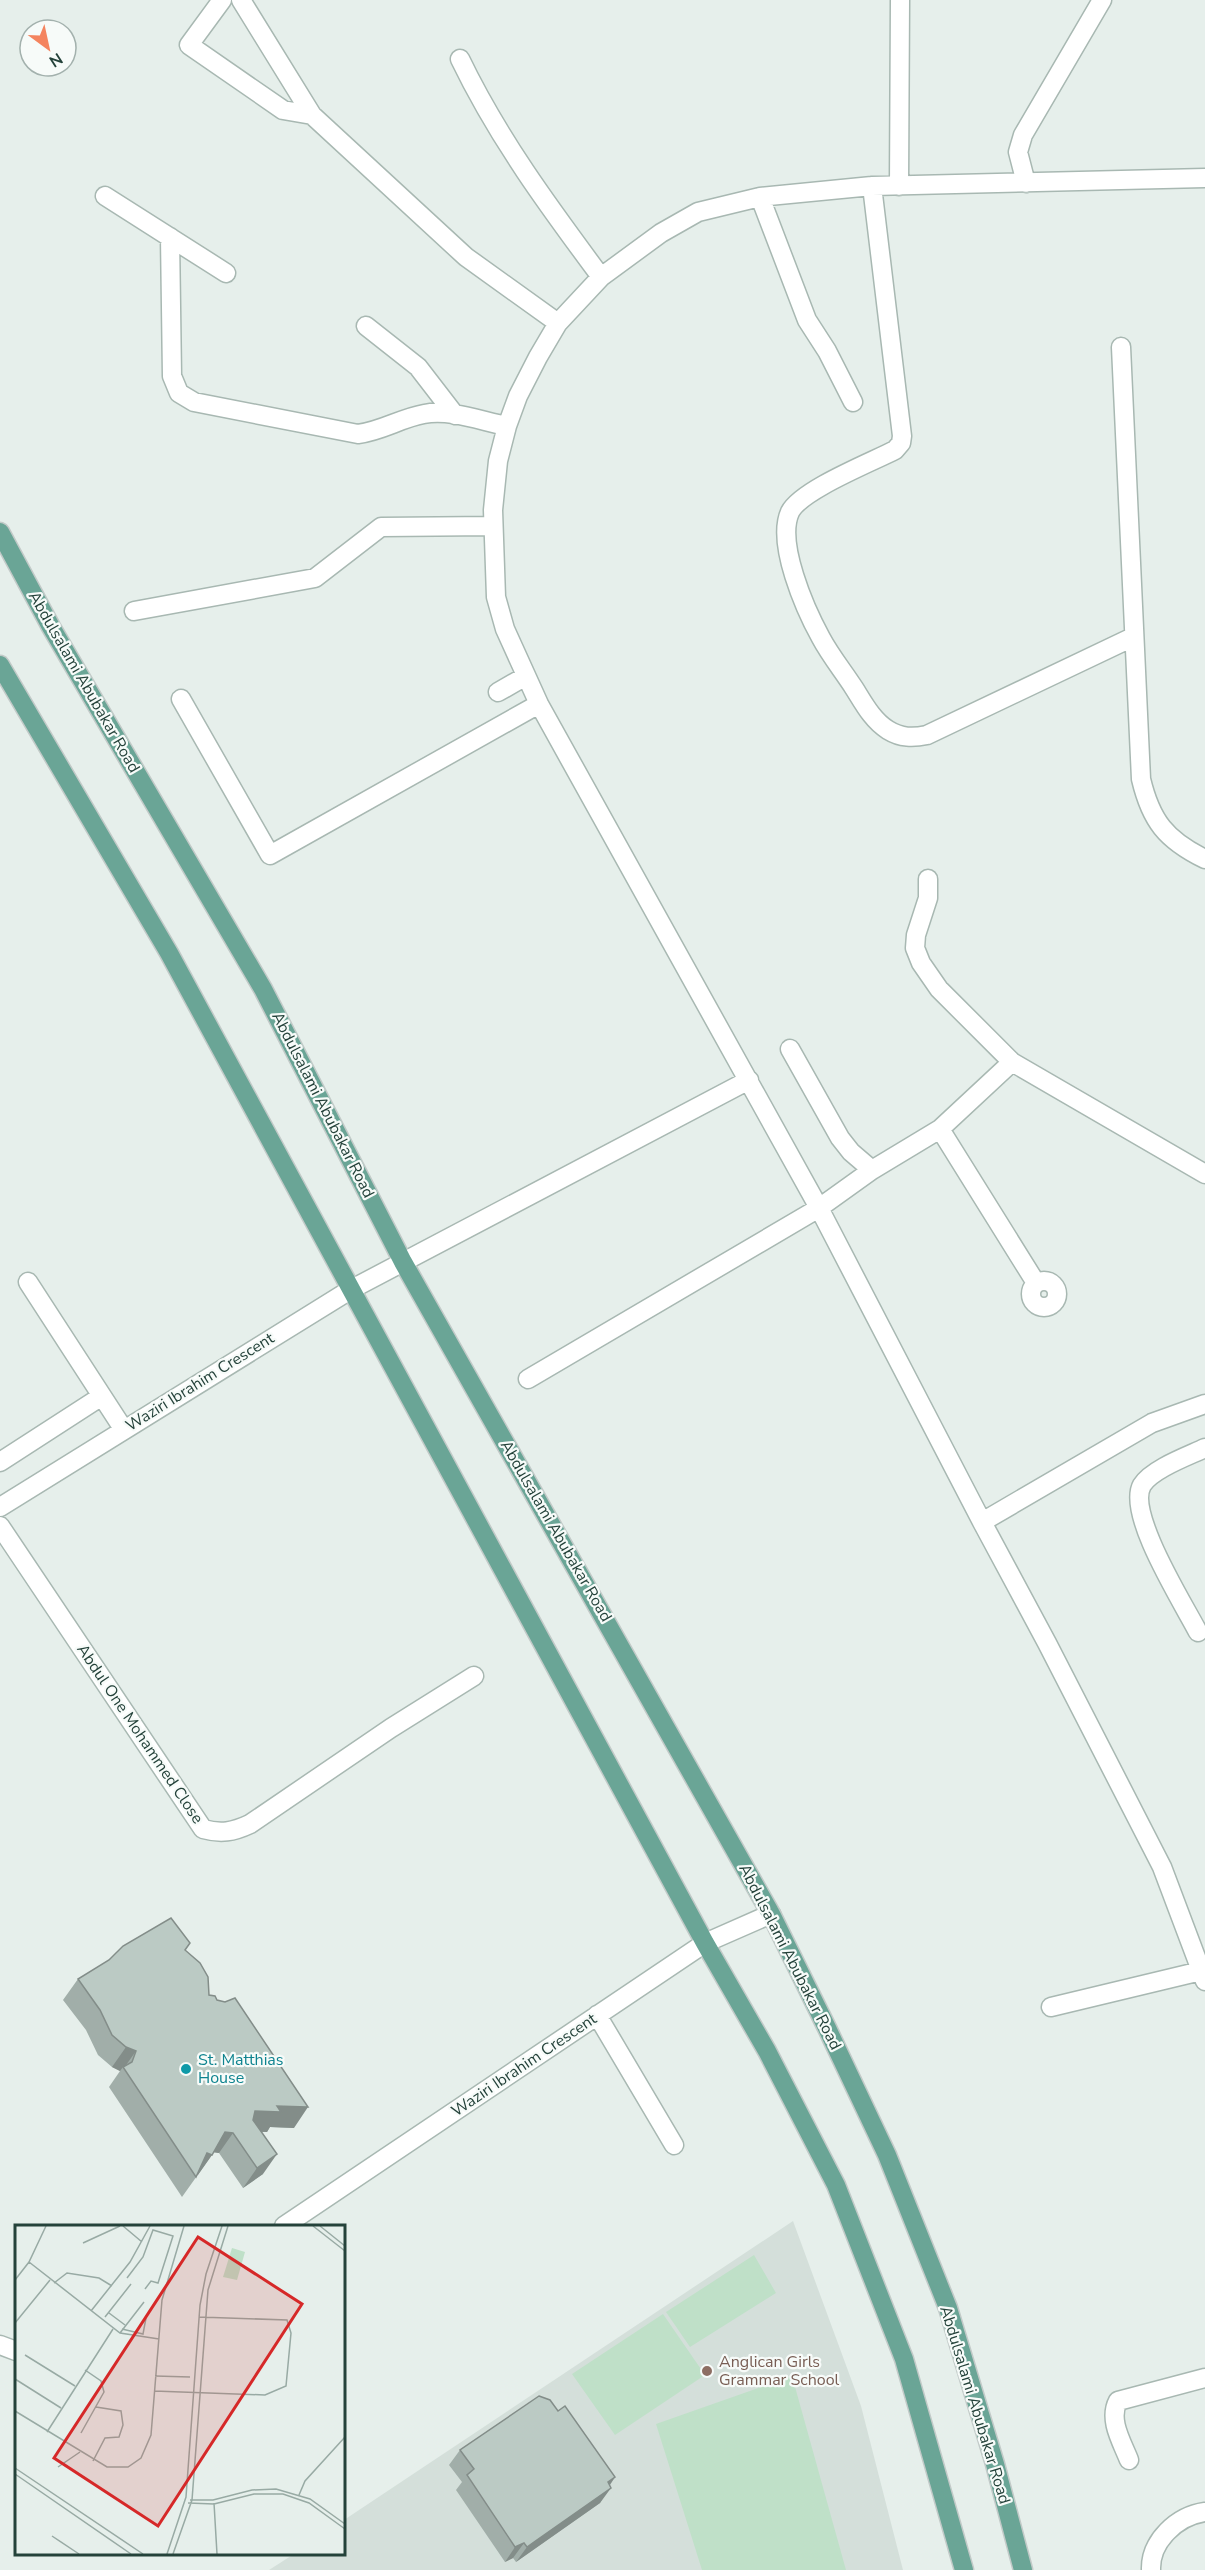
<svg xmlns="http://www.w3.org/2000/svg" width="1205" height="2570" viewBox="0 0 1205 2570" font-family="'Nunito Sans',sans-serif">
<rect width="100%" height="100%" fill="#e6efeb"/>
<path fill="#d4dfda" d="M793,2221L861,2406L903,2570H269L294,2554H344V2520Z"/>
<path fill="#bfe0c8" d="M754,2255L776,2293L690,2347L666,2312Z
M663,2314L705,2375L615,2435L572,2374Z
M792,2376L846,2570H702L656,2424Z"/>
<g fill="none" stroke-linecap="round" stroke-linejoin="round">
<defs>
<path id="minor" d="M222,0L189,45L283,110L312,115
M241,0L312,115L466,257L558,323
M460,59C498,138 549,207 601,277
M1205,178L872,186L760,197L698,212L661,233L601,277L558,323L538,357L518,396L507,426L498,461L493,510L496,597L505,629L539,704L819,1208L982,1522L1047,1643L1162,1867L1205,1981
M1026,183L1018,152L1023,135L1102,0
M872,186L902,436L901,443L895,450C872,462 801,490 790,512C776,543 805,609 821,638C830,655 843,671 854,688C863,702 872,720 888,730C901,738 913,738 927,735L1133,637
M899,186L900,0
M105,196L226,273
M760,197L807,320L827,351L853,402
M170,237L172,376L179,393L194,402L358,434C382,431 401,418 424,414C450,409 481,421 507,426
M366,326L418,367L455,415
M1121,347L1141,779C1151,821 1166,840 1205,859
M134,611L315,578L381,527L493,526
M498,692L526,676
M181,699L270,855L539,704
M928,879V898L916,935L915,948L921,963L939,989L1012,1062L1205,1174
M790,1049L840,1138L851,1152L872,1170
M1012,1062L940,1129L1036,1283
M1031 1294a13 13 0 1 1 26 0a13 13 0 1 1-26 0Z
M28,1282L124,1430
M528,1379L819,1208L872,1170L940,1129
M0,1462L102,1396
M0,1507L350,1290L749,1080
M982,1522L1152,1423L1205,1404
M0,1526L203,1829C221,1834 233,1832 250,1824L391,1728L474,1676
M1198,1632C1183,1603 1126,1513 1142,1485C1152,1469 1188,1456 1205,1448
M1051,2007L1201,1971
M597,2015L674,2145
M284,2226L705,1943L771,1914
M0,2345L16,2351
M1129,2460C1122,2442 1108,2420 1118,2401L1205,2378
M1151,2570C1150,2541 1177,2516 1205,2512"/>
<path id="major" d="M0,532L51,627L263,989L403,1262L771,1914L827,2028L887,2155L948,2308L995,2464L1023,2570
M0,665L169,953L705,1943L767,2051L836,2185L904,2359L964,2570"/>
</defs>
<use href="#minor" stroke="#a8b8b2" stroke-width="21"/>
<use href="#major" stroke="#c2cac8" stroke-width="21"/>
<use href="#minor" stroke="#fff" stroke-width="18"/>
<use href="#major" stroke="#6aa596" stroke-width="18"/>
</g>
<path fill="#a1aea9" d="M185,1950L209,1995L217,2000L294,2128L270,2127L267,2132H262L263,2174L243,2188L219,2153L214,2152L182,2197L109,2087L120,2071L112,2067L98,2055L86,2030L63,2000L78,1979Z
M558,2411L615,2477L610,2485L600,2503L516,2562L513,2558L505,2562L456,2490L462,2482L449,2465L460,2450Z"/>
<path fill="#838d89" d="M126,2047L136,2051L124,2068L123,2067L120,2071L112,2067Z
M277,2106L308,2107L294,2128L270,2127L267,2132L240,2131L255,2111Z
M225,2132L233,2133L219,2153L211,2152Z
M207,2153L212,2155L198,2175L193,2173Z
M277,2154L263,2174L243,2188L257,2168Z
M615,2477L605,2492L611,2488L600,2503L516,2562L527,2547L608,2482Z
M524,2543L513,2558L505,2562L515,2547Z"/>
<path fill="#bbcac4" stroke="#838d89" stroke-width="1.5" d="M171,1918L190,1943L185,1950L200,1963L208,1977L209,1995L215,1996L217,2000L225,2002L235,1998L308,2107L277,2106L281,2112L255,2111L253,2120L277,2154L257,2168L233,2133L225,2132L212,2155L207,2153L196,2177L123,2067L132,2062L136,2051L126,2047L112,2035L100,2010L78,1979L109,1960L123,1946Z
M539,2396L550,2400L558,2411L565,2406L615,2477L608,2482L611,2488L527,2547L524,2543L515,2547L467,2475L474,2469L460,2450Z"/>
<circle fill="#0f9aa8" stroke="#f7fbf9" stroke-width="2" cx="186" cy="2069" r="6"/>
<circle fill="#8d6e63" stroke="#f7fbf9" stroke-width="2" cx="707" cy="2371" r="6"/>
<g text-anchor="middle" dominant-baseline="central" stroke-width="4.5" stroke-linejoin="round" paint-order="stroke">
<g font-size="16" fill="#24423a" stroke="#f7fbf9">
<text transform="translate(84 682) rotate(60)">Abdulsalami Abubakar Road</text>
<text transform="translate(323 1105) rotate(63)">Abdulsalami Abubakar Road</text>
<text transform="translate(200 1382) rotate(-32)">Waziri Ibrahim Crescent</text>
<text transform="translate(556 1531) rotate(60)">Abdulsalami Abubakar Road</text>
<text transform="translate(140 1734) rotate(56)">Abdul One Mohammed Close</text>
<text transform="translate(790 1957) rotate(63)">Abdulsalami Abubakar Road</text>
<text transform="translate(524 2065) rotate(-34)">Waziri Ibrahim Crescent</text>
<text transform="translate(975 2405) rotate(73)">Abdulsalami Abubakar Road</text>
</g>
<g font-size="16" fill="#0d838f" stroke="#f7fbf9" text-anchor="start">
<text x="198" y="2060">St. Matthias<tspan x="198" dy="18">House</tspan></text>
</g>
<g font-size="16" fill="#785e54" stroke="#f7fbf9" text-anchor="start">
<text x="719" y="2362">Anglican Girls<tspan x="719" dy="18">Grammar School</tspan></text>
</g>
</g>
<g transform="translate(15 2225)">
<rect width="330" height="330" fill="#e6efeb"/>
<path d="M217,23L230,27L222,55L208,52Z" fill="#bfe0c8"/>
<path fill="none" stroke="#98aaa4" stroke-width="1.5" d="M108,1L127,17M298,1L330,26M305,1L330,21M68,18L105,1M14,37L105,108L144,114M112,53L128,32L138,5L158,11L143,58L136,56L130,64M0,55L14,37L31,1M39,58L52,48L84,53L97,61M76,86L115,37L135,1M94,88L110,100M90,92L116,59M0,98L35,55M107,104L128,109L131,93M105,108L129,77M10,130L60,161M140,151L175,152M0,154L46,183M139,166L250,170L271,161L276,108L272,95L184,92M0,186L92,242H113L126,233L136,210L147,75L169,1M32,207L98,104M66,208L89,167L86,156L70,145M78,236L90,213L104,212L108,200L106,186L81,182M43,242L65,227M0,243L128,329M0,249L116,329M284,270L290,256L330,212M175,275H198L237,265L261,264L295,274L330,299M173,278L199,279L239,269H268L294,278L330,304M199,278L202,329M37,311L64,329M152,329L171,272L185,80L191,49L207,1M158,329L177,275L193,65L213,1"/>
<path fill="#d62828" fill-opacity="0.15" stroke="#d62828" stroke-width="3" d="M183,12L287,79L143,301L39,233Z"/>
<rect width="330" height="330" fill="none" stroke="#24423a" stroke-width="3"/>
</g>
<g transform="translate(48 48) rotate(147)"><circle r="28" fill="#f7fbf9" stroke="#a3b1ad" stroke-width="1.5"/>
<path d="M0-4.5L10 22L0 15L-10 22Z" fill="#f4845f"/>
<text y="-9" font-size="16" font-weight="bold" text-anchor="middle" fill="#24423a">N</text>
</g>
</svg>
